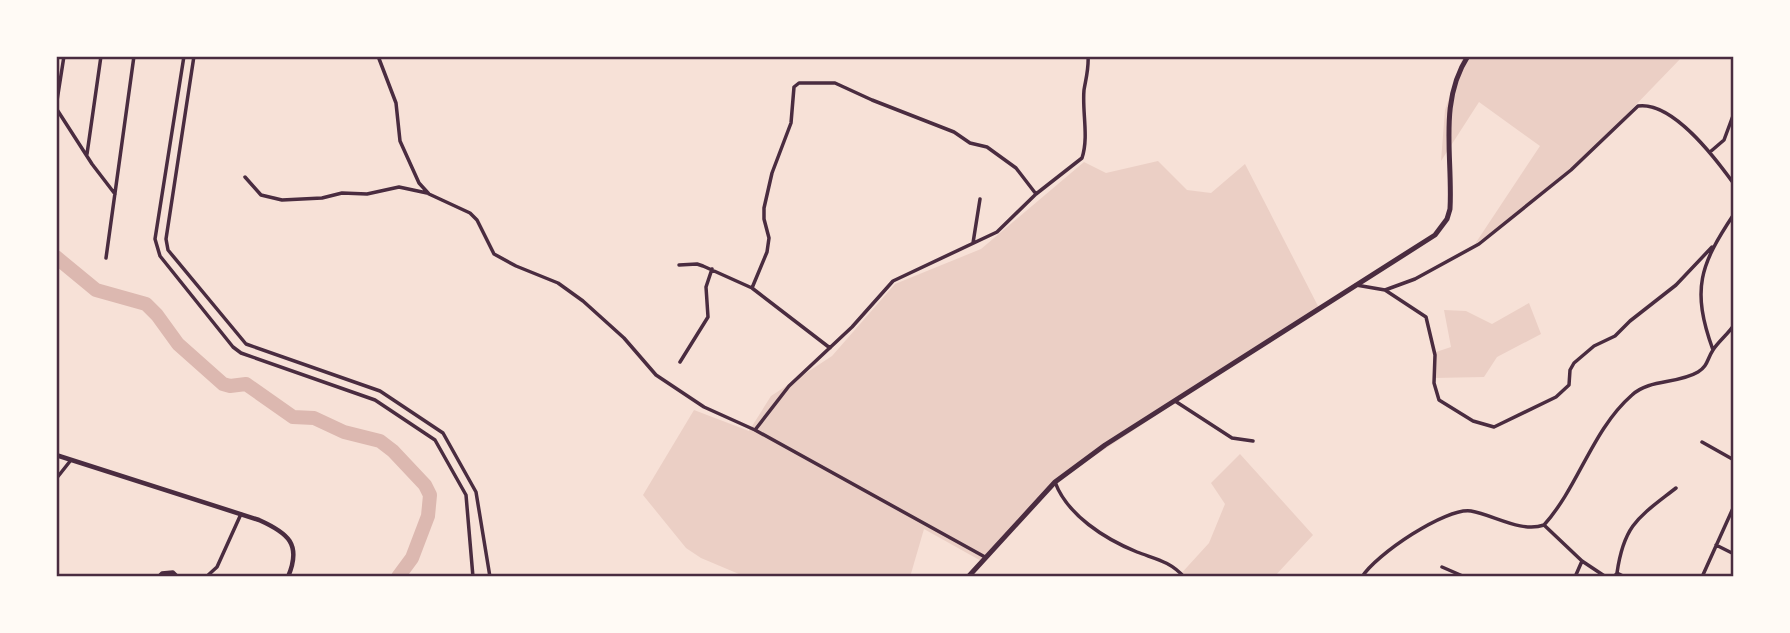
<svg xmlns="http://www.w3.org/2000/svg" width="1790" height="633" viewBox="0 0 1790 633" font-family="Cabin,sans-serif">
<rect width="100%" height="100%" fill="#f7e1d7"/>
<path fill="#ebcfc5" d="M1463,56H1683L1597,145L1527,207L1475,244L1540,146L1479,102L1441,161L1445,110Z
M1158,161L1187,190L1211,193L1245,164L1319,308L1061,478L983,562L924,529L910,577H746L701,558L686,548L643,495L694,410L749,431L771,396L832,356L895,284L981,249L1084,162L1106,173Z
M1529,303L1541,334L1497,357L1484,377L1433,378L1436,352L1451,347L1444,310L1466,311L1492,324Z
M1240,454L1313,535L1274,577H1178L1209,543L1225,504L1211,483Z"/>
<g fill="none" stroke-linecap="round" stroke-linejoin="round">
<path stroke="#dcb8b0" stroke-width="14" d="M56,257L96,290L146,304L157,315L178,344L223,384L230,386L246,384L293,417L314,418L344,432L380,441L393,451L425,485L430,495L428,516L412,558L398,577"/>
<path stroke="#4a2c40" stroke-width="3.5" d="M184,56L155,239L160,256L233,347L241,353L375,400L435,440L466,495L473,577
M194,56L166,239L168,250L246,344L380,391L443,433L476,492L490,577
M378,56L396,103L400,141L419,183L429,194L470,213L477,220L494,254L516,266L558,283L583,301L624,338L656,375L704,407L755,430L985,557
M56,107L64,56
M56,108L92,164L115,194
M1710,152L1724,140L1734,113
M87,154L101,56
M245,177L261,195L282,200L322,198L342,193L367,194L399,187L427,193
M973,243L980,199
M106,258L134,56
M679,265L697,264L703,266L752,288L830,348
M1356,285L1385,290L1415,279L1479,244L1571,170L1638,106C1673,101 1716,159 1734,184
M752,288L767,252L769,238L764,219V208L772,173L791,123L794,87L799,83H835L872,100L954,132L970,143L987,147L1016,168L1036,194
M1385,290L1426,317L1435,355L1434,383L1439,400L1473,421L1494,427L1556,397L1569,385L1570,370L1574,363L1594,346L1615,336L1630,321L1676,285L1712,247
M1713,350C1691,289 1700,265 1734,214
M680,362L708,317L706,287L712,269
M1175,401L1232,438L1253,441
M755,430L789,386L852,327L893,281L997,232L1036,194L1082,158C1089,137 1082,112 1084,90C1086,78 1089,68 1088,56
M1702,442L1734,460
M56,479L71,460
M1055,482C1067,515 1105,539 1137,552C1155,559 1170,561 1184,577
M1544,525L1582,561L1606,577
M1716,545L1734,554
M1442,567L1465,577
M1617,573C1624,524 1639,517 1676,488
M158,577L162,573L173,572L178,577
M206,577L217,567L241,514
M1362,577C1375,555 1446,507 1471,511C1494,515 1521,533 1544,525C1579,486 1592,430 1632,395C1649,379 1678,384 1698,372C1708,366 1707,359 1713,350C1718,342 1728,334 1734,325
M1575,577L1582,561
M1614,577L1617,573L1625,577
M1702,577L1734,506"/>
<path stroke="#4a2c40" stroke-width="4.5" d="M56,455L259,520C288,533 302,544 288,577"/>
<path stroke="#4a2c40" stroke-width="5" d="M968,577L1055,482L1105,445L1435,235L1447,219L1450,209C1453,157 1438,102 1468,56"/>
</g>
<rect width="1790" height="633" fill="none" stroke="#fffaf5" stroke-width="116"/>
<rect x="58" y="58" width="1674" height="517" fill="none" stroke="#4a2c40" stroke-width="2.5"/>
</svg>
